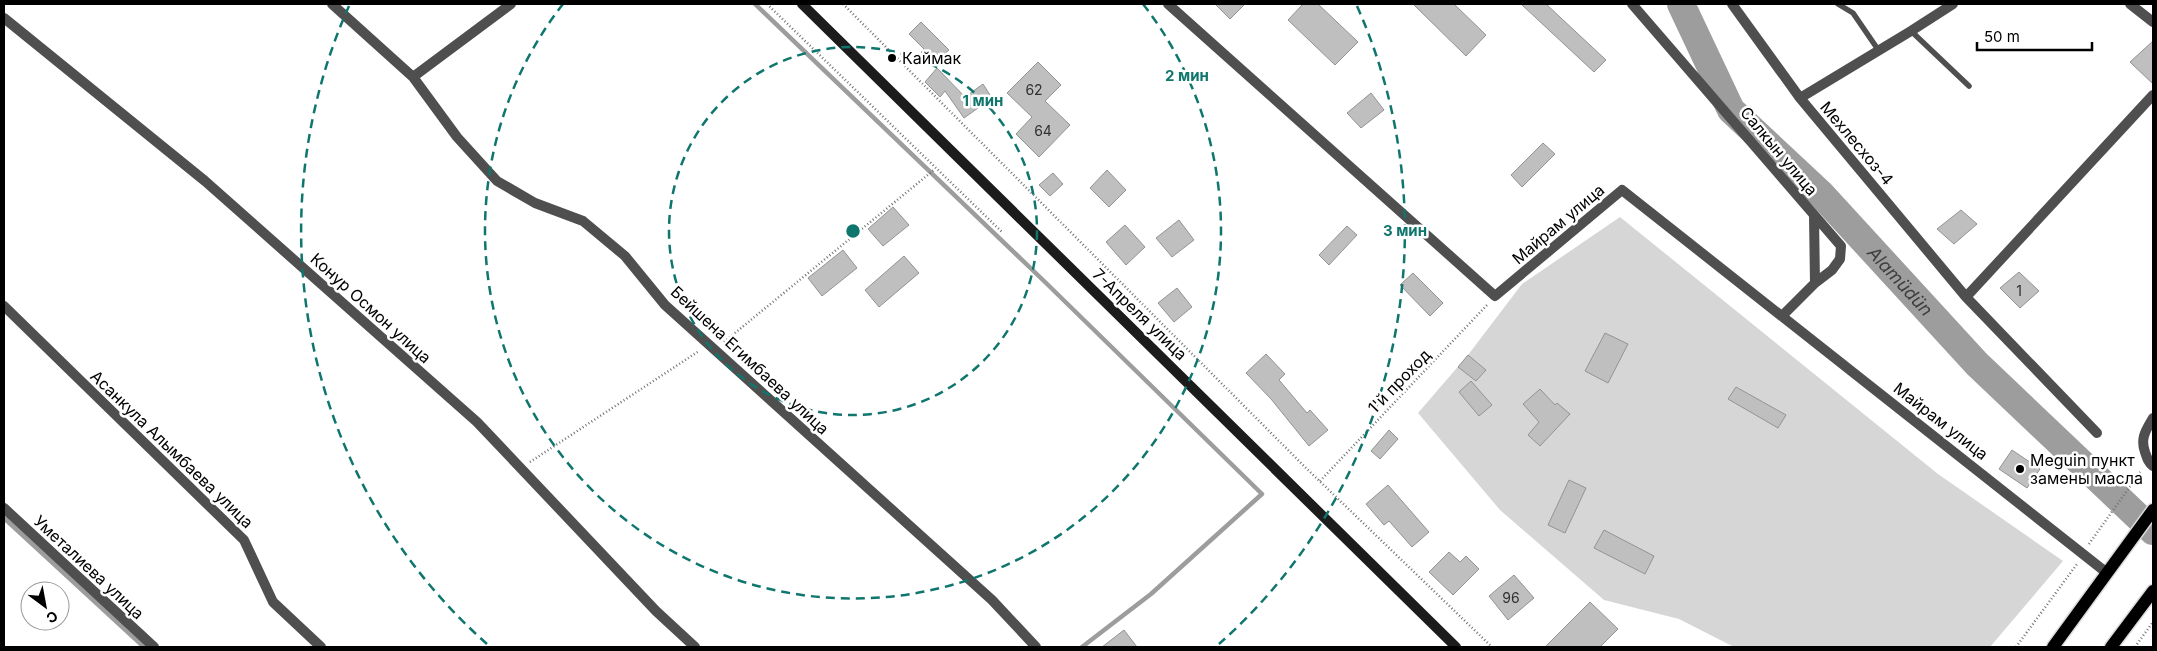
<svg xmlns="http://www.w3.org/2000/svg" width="2157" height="651" viewBox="0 0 2157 651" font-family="Inter,sans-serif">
<rect width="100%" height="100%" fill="#fff"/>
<path fill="#d6d6d6" d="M1620,217L1938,474L2063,561L1990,647H1734L1679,619L1604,600L1500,510L1418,413L1468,355L1522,284Z"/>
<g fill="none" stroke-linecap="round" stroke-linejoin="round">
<path stroke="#9d9d9d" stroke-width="4.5" d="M755,4L1045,282L1262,494L1151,594L1082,647
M4,518L144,647"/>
<path stroke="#9d9d9d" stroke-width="28" id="s1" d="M1681,4L1731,110L1821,194L1977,364L2153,531"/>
</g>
<path fill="#bfbfbf" stroke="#939393" d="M1215,4H1245L1230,19Z
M1303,4H1318L1358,42L1335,65L1288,20Z
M1413,4H1454L1486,35L1466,56Z
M1521,4H1546L1606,60L1594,72Z
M921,22L949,50L933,64L921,52L924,49L909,34Z
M2153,41V84L2130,62Z
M1038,62L1061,85L1045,101L1070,125L1039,157L1016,134L1032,117L1007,93Z
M937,68L965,97L983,84L992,98L964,118L945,91L940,97L925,82Z
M1371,93L1384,110L1361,128L1347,113Z
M1543,143L1555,154L1522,187L1511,175Z
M1107,170L1126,190L1109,207L1090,188Z
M1053,173L1063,184L1050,196L1039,185Z
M893,207L909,225L883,246L868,229Z
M1961,210L1977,224L1954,244L1937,229Z
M1179,220L1194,240L1172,257L1156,238Z
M1125,225L1145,247L1126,265L1106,242Z
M1347,226L1357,235L1329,265L1319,255Z
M843,250L857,268L822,296L808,278Z
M904,256L919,273L879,307L865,290Z
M2019,272L2039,291L2020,308L2000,288Z
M1413,273L1443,303L1430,316L1400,285Z
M1177,288L1192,307L1174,322L1158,303Z
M1605,333L1628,344L1608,383L1585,371Z
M1266,354L1285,374L1279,380L1307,413L1310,410L1328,430L1309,446L1271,399L1246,373Z
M1468,355L1486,370L1476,381L1458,367Z
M1471,381L1492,405L1479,416L1459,392Z
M1736,387L1786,415L1778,428L1728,399Z
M1540,389L1555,405L1557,403L1570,414L1540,446L1528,435L1539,422L1523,404Z
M1389,430L1398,439L1380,459L1371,451Z
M2012,450L2040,469L2027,488L1999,469Z
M1569,480L1586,488L1565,533L1548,525Z
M1388,485L1429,532L1412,547L1389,521L1384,525L1366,504Z
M1604,530L1654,556L1645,574L1594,548Z
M1449,552L1460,562L1466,556L1479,569L1453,595L1429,572Z
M1514,575L1534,598L1508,620L1489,596Z
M1590,602L1618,629L1600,647H1545Z
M1124,630L1137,647H1102Z"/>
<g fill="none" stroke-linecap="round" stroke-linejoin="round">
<defs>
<path id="primary" d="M2053,647L2153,510
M2111,647L2153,591"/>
</defs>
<use href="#primary" stroke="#dbdbdb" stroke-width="15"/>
<path stroke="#717171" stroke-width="2.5" stroke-dasharray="1 2.5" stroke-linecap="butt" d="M767,4L1003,233
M843,4L1307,469L1492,647
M724,342L935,169
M530,462L699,351
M1320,481L1487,305
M2089,544L2141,471
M2016,647L2077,564
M2135,647L2153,622"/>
<path stroke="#4f4f4f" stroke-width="5.5" d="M1838,4L1853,13L1879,51
M1911,31L1969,86"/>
<path stroke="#4f4f4f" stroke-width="10" d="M332,4L413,77L457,137L497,181L535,203L583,221L625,256L665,305L992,600L1036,647
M1168,4L1495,296L1622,190L2107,573
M1632,4L1841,246L1840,259L1832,270L1815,283L1782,316
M1732,4L1800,98L1966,297L2097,433
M2130,4L2153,22
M4,18L205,181L477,422L656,611L695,647
M413,77L511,4
M1800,98L1911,31L1953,4
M1814,216L1815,283
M1966,297L2153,95
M4,306L244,540L273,602L321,647
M2153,418C2146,430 2140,438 2145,452C2147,458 2148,462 2153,466
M4,508L154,647"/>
<path stroke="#1c1c1c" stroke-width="10" d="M802,4L1456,647"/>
<use href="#primary" stroke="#000" stroke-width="12"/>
</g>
<g fill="none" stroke="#0f766e" stroke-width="2.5" stroke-dasharray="9 6">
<circle cx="853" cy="231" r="184"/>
<path d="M1143 4A368 368 0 1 1 563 4"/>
<path d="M487 644A552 552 0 0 1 349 6M1357 6A552 552 0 0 1 1219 644"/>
</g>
<g fill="#000" stroke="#fff" stroke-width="2">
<circle cx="892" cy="58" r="5"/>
<circle cx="2020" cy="469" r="5"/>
</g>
<g text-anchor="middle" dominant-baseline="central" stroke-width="5" stroke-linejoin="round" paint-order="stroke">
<g font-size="14" fill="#303030">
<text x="1034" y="89">62</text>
<text x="1043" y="130">64</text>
<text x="2019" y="290">1</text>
<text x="1511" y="597">96</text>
</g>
<g font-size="16" fill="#000" stroke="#fff" text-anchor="start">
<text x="902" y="58">Каймак</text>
<text x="2030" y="460">Meguin пункт<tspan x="2030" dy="18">замены масла</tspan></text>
</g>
<g font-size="16" fill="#000" stroke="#fff">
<text transform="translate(1857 143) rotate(50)">Мехлесхоз-4</text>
<text transform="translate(1779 151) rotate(50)">Салкын улица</text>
<text transform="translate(1558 224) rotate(-40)">Майрам улица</text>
<text transform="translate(371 308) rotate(42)">Конур Осмон улица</text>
<text transform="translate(1140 314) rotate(44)">7-Апреля улица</text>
<text transform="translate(750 360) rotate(43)">Бейшена Егимбаева улица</text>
<text transform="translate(1399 381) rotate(-46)">1'й проход</text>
<text transform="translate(1941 421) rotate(38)">Майрам улица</text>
<text transform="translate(172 449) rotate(44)">Асанкула Алымбаева улица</text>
<text transform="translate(89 567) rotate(43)">Уметалиева улица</text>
</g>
<g font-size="18" font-style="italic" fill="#3e3e3e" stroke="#fff">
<text stroke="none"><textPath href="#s1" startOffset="358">Alamüdün</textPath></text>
</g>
</g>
<circle cx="853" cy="231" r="8" fill="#0f766e" stroke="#fff" stroke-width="2.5"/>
<g font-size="15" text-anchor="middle" font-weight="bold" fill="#0f766e" stroke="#fff" stroke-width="5" stroke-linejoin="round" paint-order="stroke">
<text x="1187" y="81">2 мин</text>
<text x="983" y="106">1 мин</text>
<text x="1405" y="236">3 мин</text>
</g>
<rect width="2157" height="651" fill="none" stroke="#000000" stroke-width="10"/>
<g transform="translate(45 606) rotate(148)"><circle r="24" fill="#ffffff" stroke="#999999"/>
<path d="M0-4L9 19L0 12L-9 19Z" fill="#000000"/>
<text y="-8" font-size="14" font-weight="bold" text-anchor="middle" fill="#000000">С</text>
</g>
<path d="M1977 42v8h115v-8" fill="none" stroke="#000000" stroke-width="2.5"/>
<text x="1984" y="42" font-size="15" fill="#000000" stroke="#ffffff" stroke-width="4" paint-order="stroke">50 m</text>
</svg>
